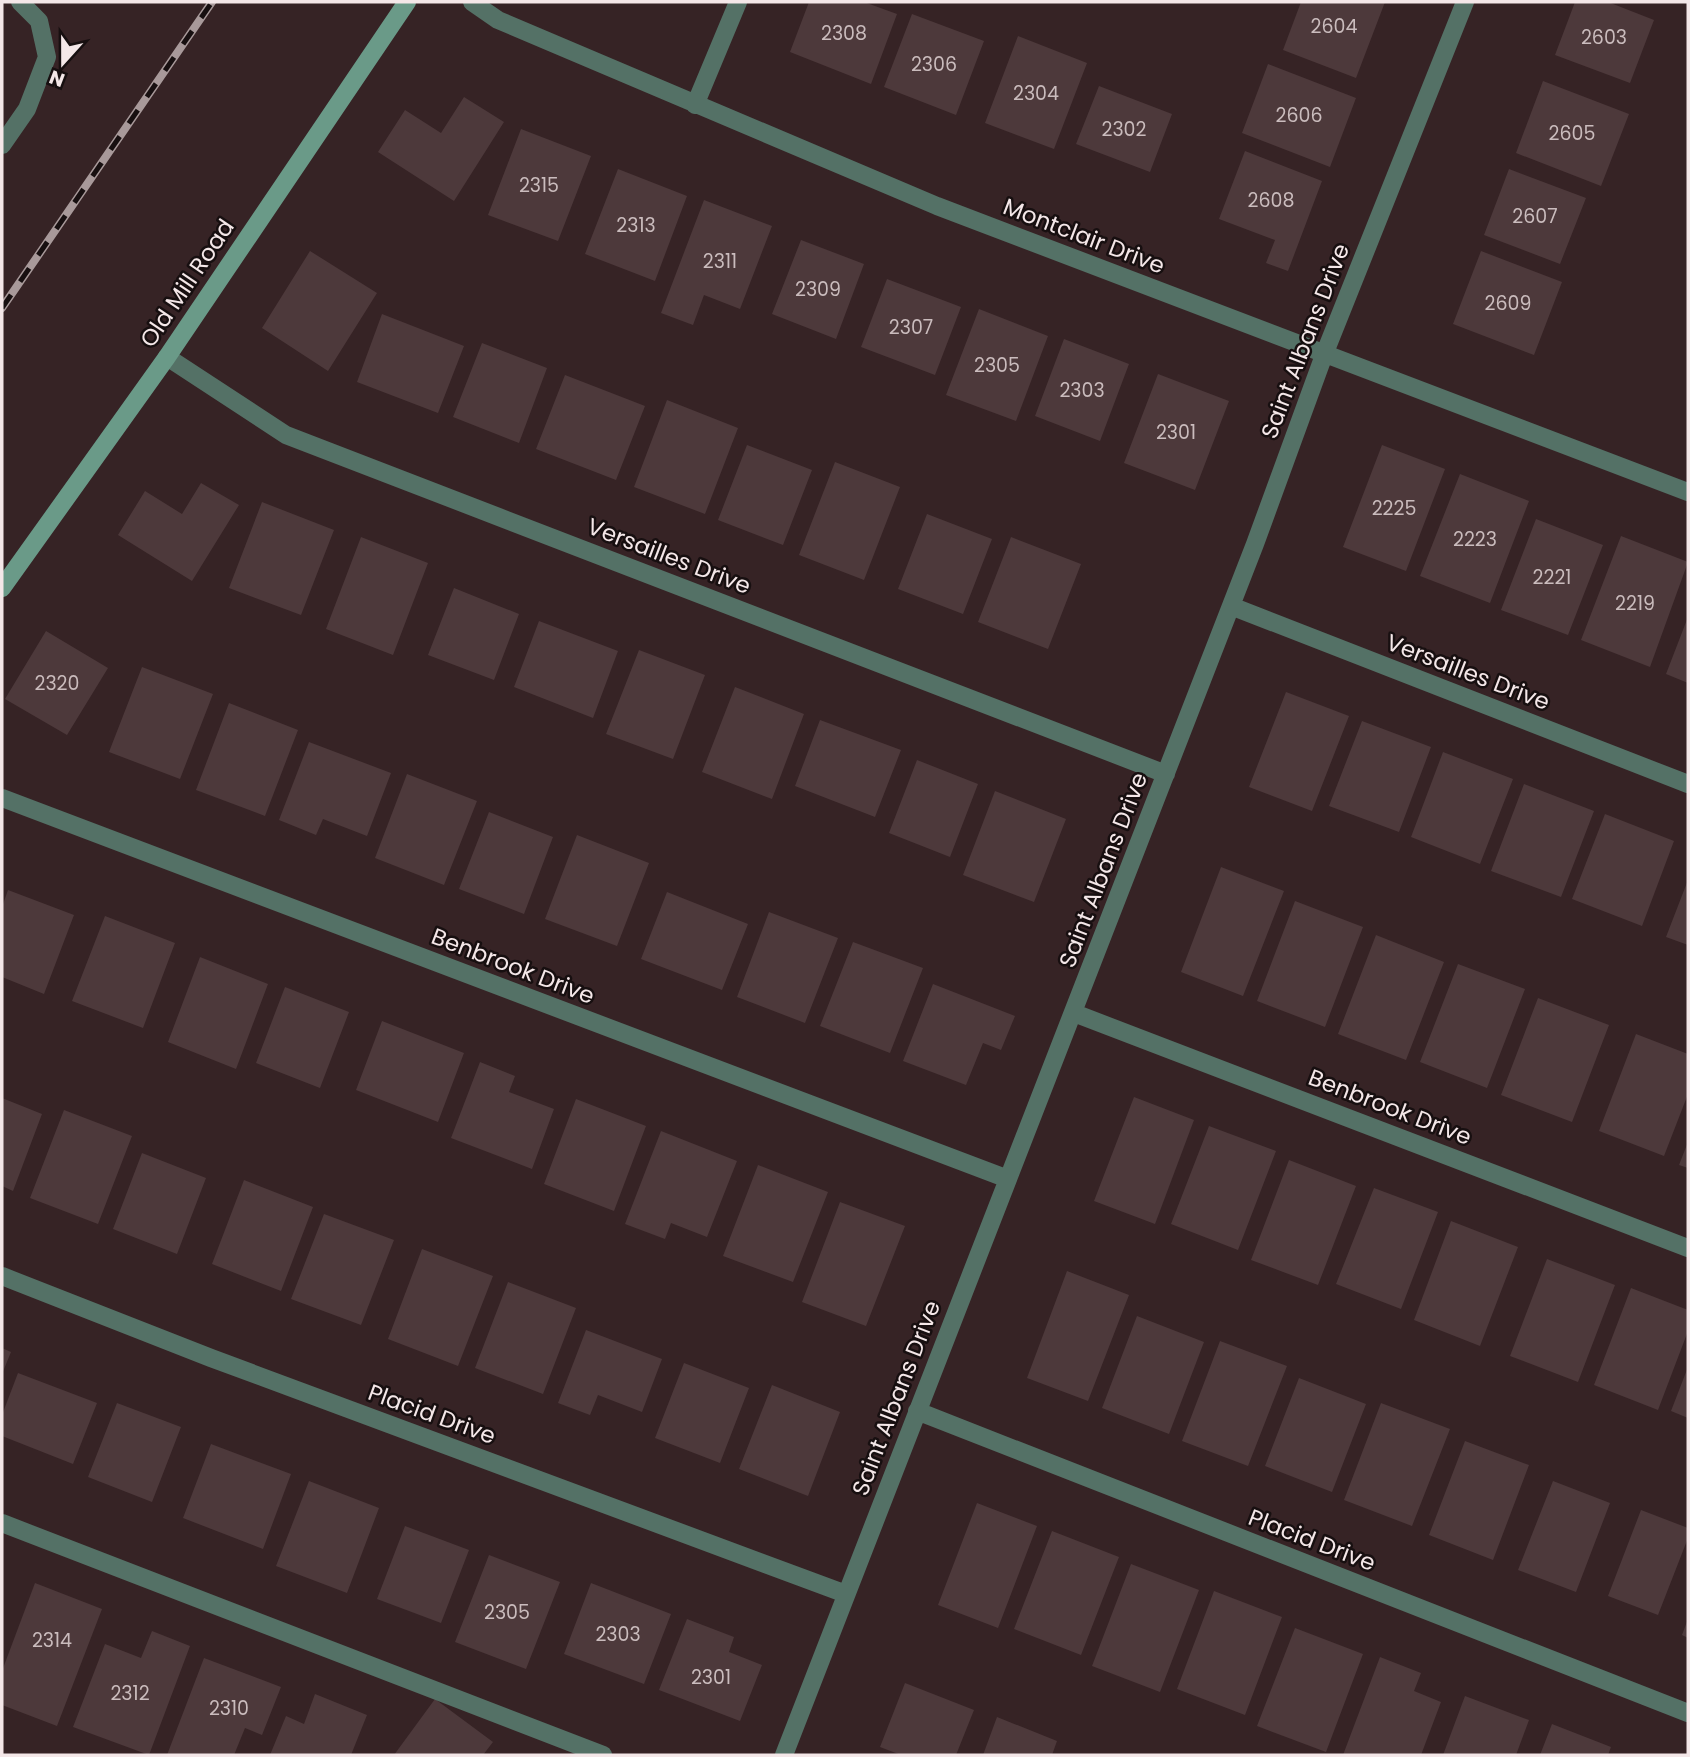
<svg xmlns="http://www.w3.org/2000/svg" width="1690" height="1757" viewBox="0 0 1690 1757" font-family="Poppins,sans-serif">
<rect width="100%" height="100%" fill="#362325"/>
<path fill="#4d393b" d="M809,2H864L897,14L871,84L790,52Z
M1301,2H1385L1356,78L1283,50Z
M1575,2H1608L1654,20L1630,83L1555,55Z
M912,14L984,41L956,115L884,87Z
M1018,36L1087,63L1054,149L985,123Z
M1268,64L1356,98L1330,167L1242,133Z
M1543,81L1629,114L1601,186L1516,153Z
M1099,86L1172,114L1150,172L1076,144Z
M464,97L504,122L454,201L378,152L405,110L441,133Z
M521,129L591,156L558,241L488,215Z
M1245,151L1322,181L1288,271L1266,263L1275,240L1219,219Z
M618,169L687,196L655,281L585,254Z
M1509,169L1586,198L1560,264L1484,235Z
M704,200L772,226L740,309L704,295L693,325L661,313Z
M801,240L864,264L836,339L772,314Z
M310,251L377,293L328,371L262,328Z
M1481,251L1562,282L1534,355L1453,324Z
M887,279L961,307L935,375L861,347Z
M979,309L1048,336L1016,421L946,395Z
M382,314L464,346L438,413L357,382Z
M1064,339L1129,364L1100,441L1035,416Z
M482,343L547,368L519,443L453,417Z
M1158,374L1229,401L1195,490L1124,463Z
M565,375L645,406L616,480L536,449Z
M667,400L738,428L705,514L634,487Z
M747,445L812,470L783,545L718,520Z
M1382,445L1445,469L1406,571L1343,547Z
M835,462L900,487L864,580L799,555Z
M1460,474L1529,501L1490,603L1420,576Z
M201,483L239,505L192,581L118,535L145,491L182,514Z
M262,502L334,530L301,615L229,588Z
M927,514L992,539L963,614L898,589Z
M1536,519L1603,545L1568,635L1501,610Z
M1621,536L1688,562L1650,667L1581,640Z
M361,537L428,563L393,655L326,629Z
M1011,537L1081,564L1048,649L978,622Z
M454,588L519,614L494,680L428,655Z
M1688,617V683L1666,674Z
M539,621L618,651L593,718L514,687Z
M46,631L108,668L67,735L5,699Z
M639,650L705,675L673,759L606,734Z
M142,667L213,694L180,779L109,752Z
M735,687L804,714L772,799L702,772Z
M1286,692L1349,716L1312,811L1249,787Z
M229,703L298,730L265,816L196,790Z
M820,720L901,750L875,817L795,786Z
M1362,721L1431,747L1399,832L1329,806Z
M309,742L391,773L367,836L323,819L316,835L279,820Z
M1443,752L1513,779L1480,864L1411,837Z
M917,760L978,784L950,857L889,833Z
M407,774L477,801L444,885L375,858Z
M1524,784L1594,811L1561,897L1491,871Z
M995,791L1066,819L1034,902L963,875Z
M489,812L553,837L524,914L459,889Z
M1605,814L1674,841L1642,926L1572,899Z
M577,835L649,863L617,946L545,919Z
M1221,867L1284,891L1243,996L1181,972Z
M1688,880V945L1666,937Z
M8,890L74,915L44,994L2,977V907Z
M667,892L748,924L722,990L641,959Z
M1295,901L1363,927L1325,1027L1257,1001Z
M769,912L838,938L805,1023L737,997Z
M105,916L175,943L143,1028L72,1001Z
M1376,935L1444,962L1406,1060L1338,1034Z
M853,942L923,968L890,1053L820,1026Z
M200,957L268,984L236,1069L168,1042Z
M1458,964L1525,989L1487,1088L1420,1062Z
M933,984L1015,1016L1001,1050L983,1043L966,1085L903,1061Z
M285,987L349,1012L320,1088L256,1063Z
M1538,998L1609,1025L1572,1122L1501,1095Z
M382,1021L464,1053L438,1122L356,1090Z
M1636,1034L1688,1054V1094L1664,1156L1599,1131Z
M480,1062L515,1076L509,1092L554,1109L532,1169L451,1138Z
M1134,1097L1194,1120L1155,1224L1094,1201Z
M2,1098L42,1114L13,1191L2,1186Z
M576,1099L646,1126L614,1211L544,1184Z
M64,1110L132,1136L98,1224L30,1198Z
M1209,1126L1276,1151L1238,1250L1171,1224Z
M661,1131L737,1161L707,1237L671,1223L665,1239L625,1224Z
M1688,1142V1168L1679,1165Z
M142,1153L206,1178L177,1254L113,1229Z
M1289,1160L1356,1186L1318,1285L1251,1260Z
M758,1165L828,1192L793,1282L723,1256Z
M244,1180L313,1207L281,1291L212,1264Z
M1374,1188L1438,1212L1401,1309L1336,1284Z
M840,1202L905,1226L866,1326L802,1302Z
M324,1214L394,1240L361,1325L291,1299Z
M1451,1221L1518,1247L1480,1346L1414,1320Z
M422,1249L493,1276L458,1366L388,1339Z
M1547,1259L1615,1285L1578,1382L1510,1356Z
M1067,1271L1129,1295L1088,1401L1027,1378Z
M508,1282L576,1308L543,1394L475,1368Z
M1631,1288L1688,1310V1331L1658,1410L1594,1385Z
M1137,1316L1204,1342L1169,1434L1102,1408Z
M586,1330L662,1359L642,1412L598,1395L590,1415L558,1403Z
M1220,1341L1287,1366L1248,1466L1182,1441Z
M2,1348L11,1352L2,1374Z
M684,1363L749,1388L720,1463L655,1438Z
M1688,1367V1418L1671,1411Z
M18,1373L97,1403L73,1464L2,1436V1415Z
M1299,1378L1366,1404L1332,1492L1265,1466Z
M772,1385L840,1412L808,1496L739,1469Z
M117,1403L181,1427L152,1502L88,1477Z
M1381,1403L1450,1429L1412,1526L1344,1500Z
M1465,1441L1529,1465L1493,1560L1429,1535Z
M211,1444L291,1474L263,1549L183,1518Z
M309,1481L379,1508L347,1593L276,1566Z
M1553,1481L1610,1503L1576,1592L1518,1570Z
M977,1503L1037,1526L998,1628L938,1605Z
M1641,1510L1688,1528V1538L1658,1615L1608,1596Z
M405,1526L469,1550L441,1623L377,1599Z
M1052,1531L1119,1557L1081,1655L1014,1629Z
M489,1555L560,1582L526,1669L455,1642Z
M1131,1564L1199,1590L1160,1692L1092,1666Z
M35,1583L102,1609L57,1726L2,1705V1671Z
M591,1583L671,1614L644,1684L564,1654Z
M1214,1591L1282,1617L1245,1715L1177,1689Z
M687,1619L734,1637L729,1652L762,1665L740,1721L659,1690Z
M1688,1619V1638L1682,1635Z
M1295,1628L1363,1654L1326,1752L1257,1726Z
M152,1631L190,1646L149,1755L73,1727L105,1644L141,1658Z
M1380,1657L1421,1673L1414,1691L1441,1702L1421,1755H1343Z
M204,1658L281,1687L262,1735L245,1728L234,1755H167Z
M905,1683L974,1710L956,1755H901L880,1747Z
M315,1694L367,1715L351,1755H270L286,1716L304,1724Z
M1465,1696L1529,1720L1516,1755H1443Z
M435,1699L493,1742L483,1755H394Z
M997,1717L1057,1741L1052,1755H983Z
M1552,1724L1611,1747L1608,1755H1540Z"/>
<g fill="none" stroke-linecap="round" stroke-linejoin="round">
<path stroke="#547166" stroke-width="18" d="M2,145L27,109L47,57L39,21L20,2
M2,1523L603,1755"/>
<path stroke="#547166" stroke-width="18" d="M472,2L498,20L937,206L1688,492
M695,105L738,2
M167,357L286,435L1166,774
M1231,606L1688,784
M2,798L1008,1179
M1074,1013L1688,1248
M2,1276L211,1358L846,1594
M917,1411L1688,1713
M784,1755L1255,544L1324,355L1465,2"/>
<path stroke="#6a9a88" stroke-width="18" d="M2,588L167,357L407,2"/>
<defs>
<path id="rail" d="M2,308L212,2"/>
</defs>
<use href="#rail" stroke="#a8999a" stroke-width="8"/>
<use href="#rail" stroke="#170f10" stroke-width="5" stroke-dasharray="16" stroke-linecap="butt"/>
</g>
<g text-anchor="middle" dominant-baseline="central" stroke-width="5" stroke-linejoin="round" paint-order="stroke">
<g font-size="19" fill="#cabcbd">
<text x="1334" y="26">2604</text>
<text x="844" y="33">2308</text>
<text x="1604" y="37">2603</text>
<text x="934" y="64">2306</text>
<text x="1036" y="93">2304</text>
<text x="1299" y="115">2606</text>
<text x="1124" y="129">2302</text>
<text x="1572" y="133">2605</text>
<text x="539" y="185">2315</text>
<text x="1271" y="200">2608</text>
<text x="1535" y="216">2607</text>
<text x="636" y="225">2313</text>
<text x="720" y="261">2311</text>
<text x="818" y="289">2309</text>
<text x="1508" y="303">2609</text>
<text x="911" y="327">2307</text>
<text x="997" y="365">2305</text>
<text x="1082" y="390">2303</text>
<text x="1176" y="432">2301</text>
<text x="1394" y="508">2225</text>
<text x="1475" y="539">2223</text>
<text x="1552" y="577">2221</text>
<text x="1635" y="603">2219</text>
<text x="57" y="683">2320</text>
<text x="507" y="1612">2305</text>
<text x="618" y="1634">2303</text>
<text x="52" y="1640">2314</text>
<text x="711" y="1677">2301</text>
<text x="130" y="1693">2312</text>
<text x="229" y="1708">2310</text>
</g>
<g font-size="23" fill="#f4e7e8" stroke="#170f10">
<text transform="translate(1084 236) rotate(21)">Montclair Drive</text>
<text transform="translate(187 283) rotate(-56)">Old Mill Road</text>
<text transform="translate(1305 341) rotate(-69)">Saint Albans Drive</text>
<text transform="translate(669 556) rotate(21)">Versailles Drive</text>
<text transform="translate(1468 672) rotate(21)">Versailles Drive</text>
<text transform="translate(1103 870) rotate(-69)">Saint Albans Drive</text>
<text transform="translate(513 966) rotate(21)">Benbrook Drive</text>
<text transform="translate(1390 1107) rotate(21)">Benbrook Drive</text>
<text transform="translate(896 1398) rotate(-69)">Saint Albans Drive</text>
<text transform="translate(432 1414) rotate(20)">Placid Drive</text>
<text transform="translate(1312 1540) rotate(21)">Placid Drive</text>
</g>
</g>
<rect width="1690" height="1757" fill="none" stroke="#f4e7e8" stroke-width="7"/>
<g transform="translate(63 63) rotate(201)" stroke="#170f10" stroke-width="5" paint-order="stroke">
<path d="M0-5L12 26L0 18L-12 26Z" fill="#f4e7e8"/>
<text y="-10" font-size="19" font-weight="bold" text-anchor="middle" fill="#f4e7e8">N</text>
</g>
</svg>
